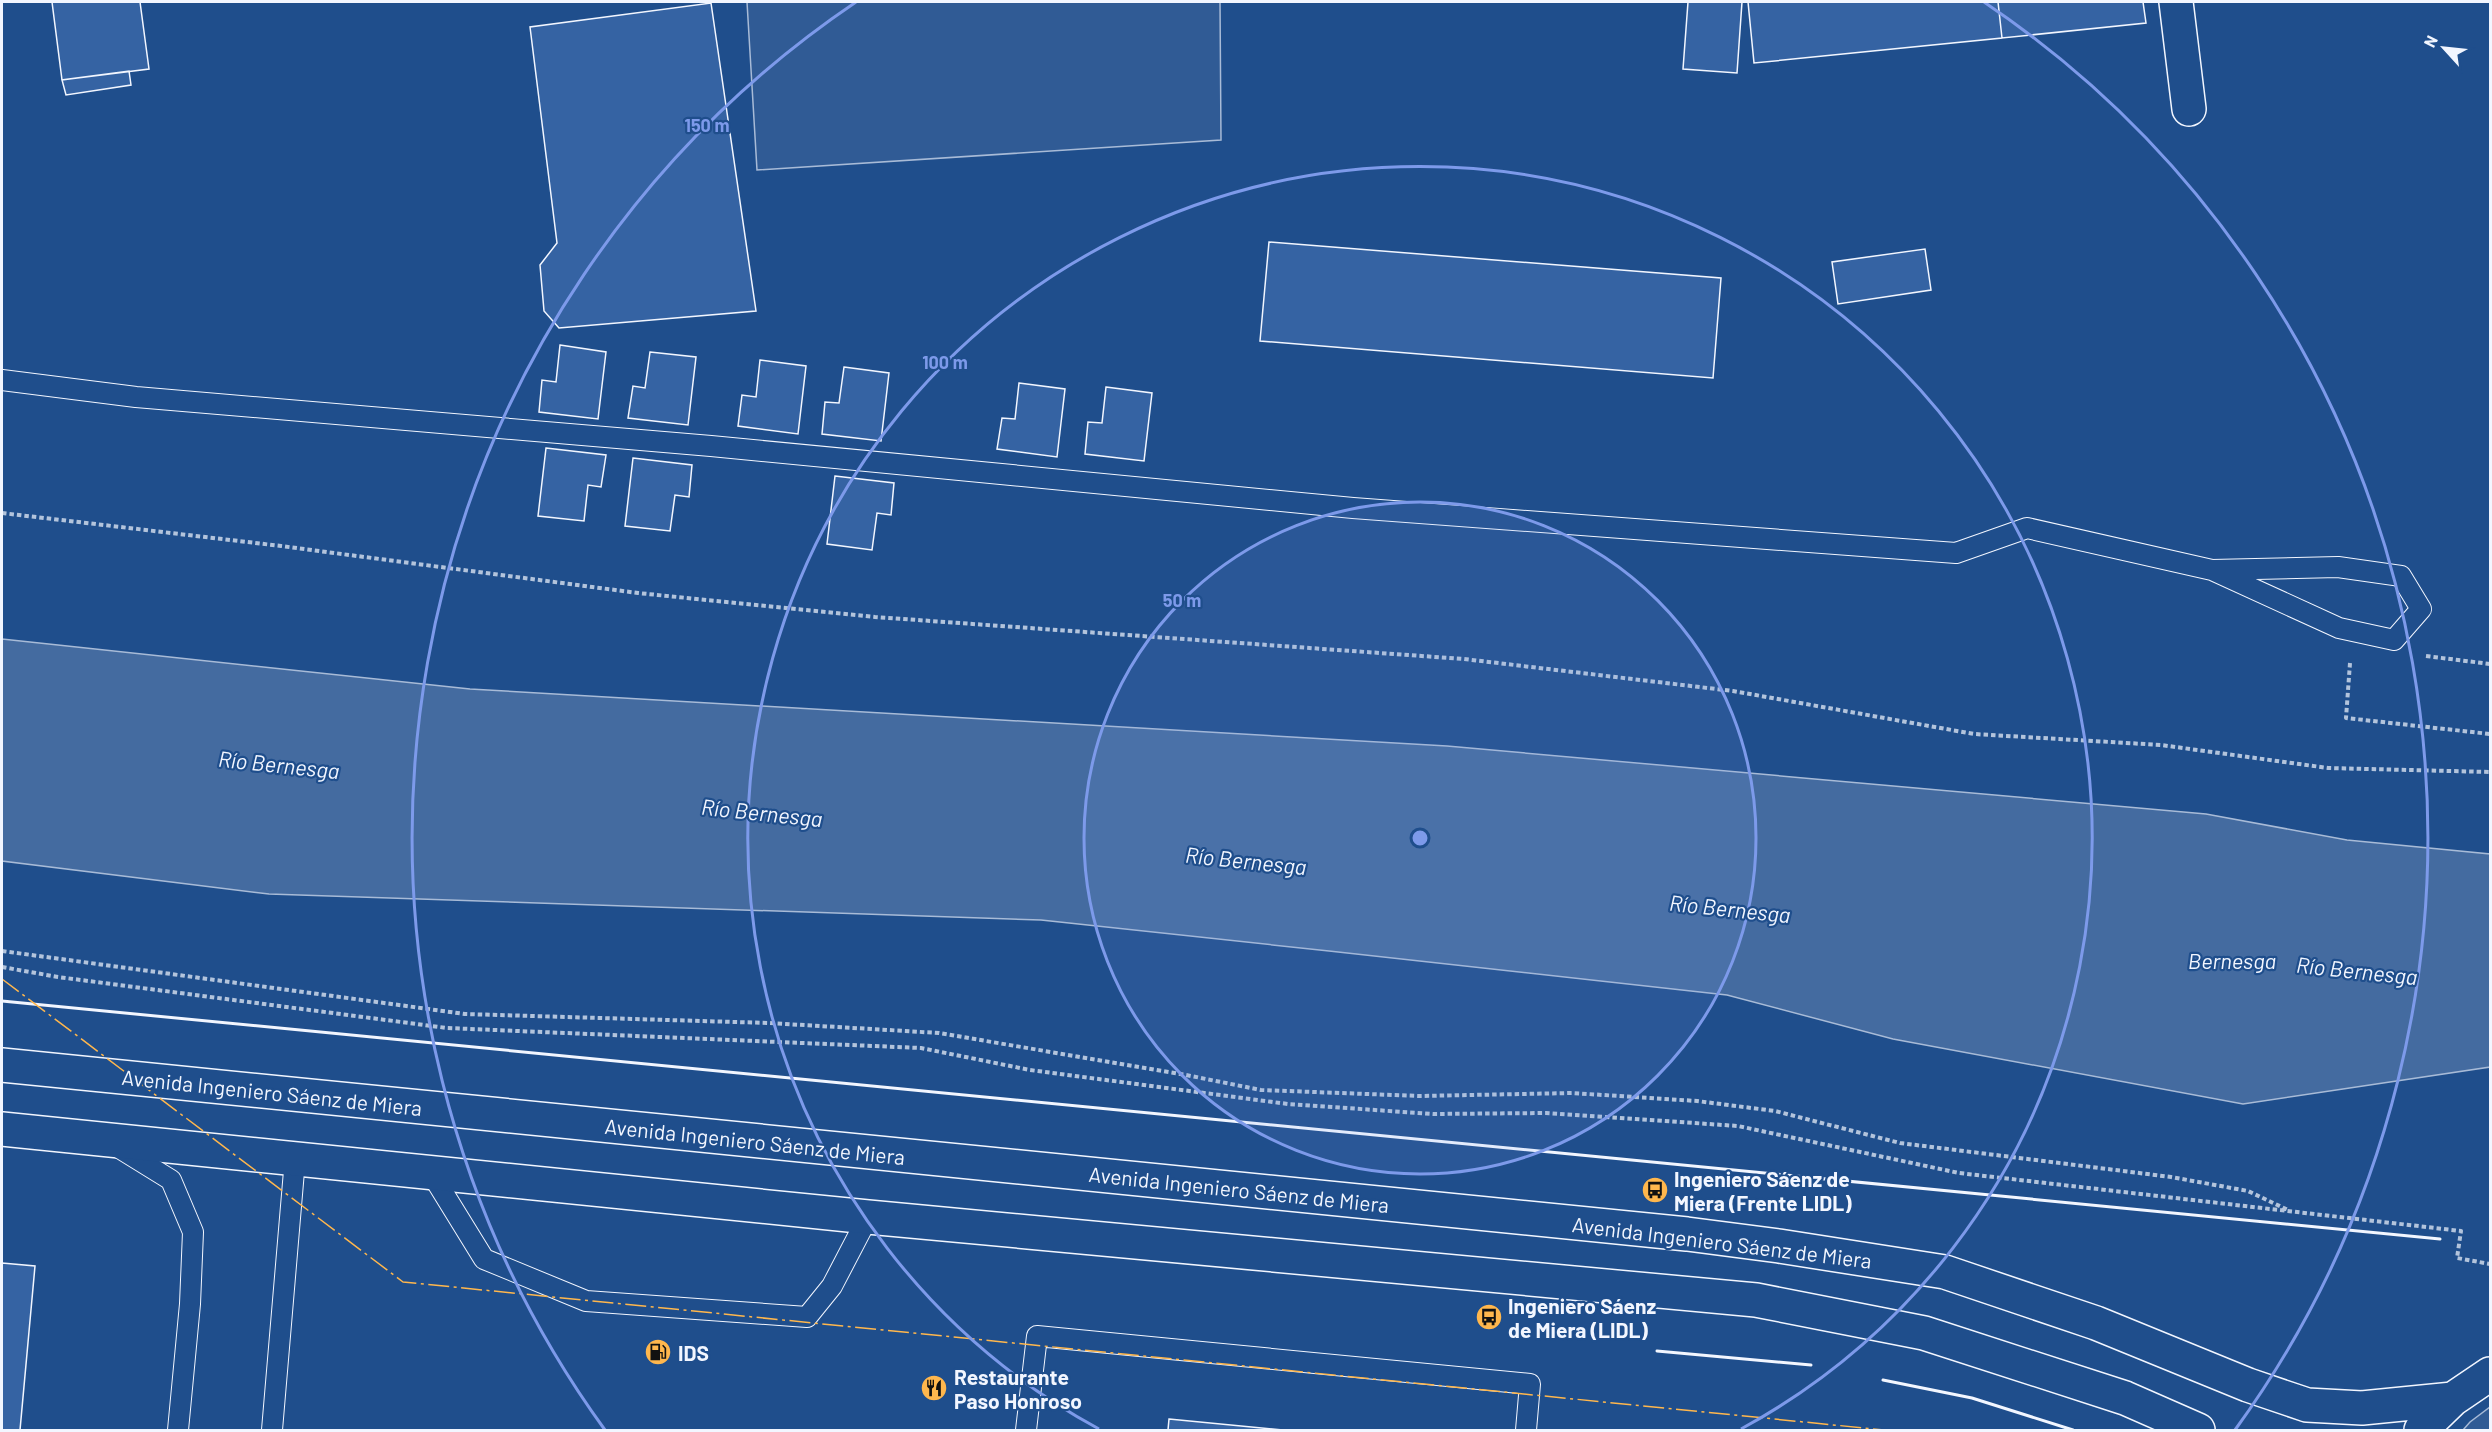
<svg xmlns="http://www.w3.org/2000/svg" width="2492" height="1432" viewBox="0 0 2492 1432" font-family="Barlow,sans-serif">
<rect width="100%" height="100%" fill="#1f4e8c"/>
<path fill="#305b95" stroke="#a8bbd7" stroke-width="1.5" d="M747,2H1220L1221,140L757,170Z
M2490,1407V1430H2463L2470,1422Z"/>
<path fill="#446ba0" stroke="#a8bbd7" stroke-width="1.5" d="M2,639L470,689L1447,746L2206,814L2347,840L2490,854V1067L2243,1104L1893,1039L1727,995L1329,951L1041,920L269,894L2,861Z"/>
<path fill="#3563a3" stroke="#f2f6ff" stroke-width="1.5" d="M52,2H140L149,69L62,80Z
M1688,2H1742L1737,73L1683,69Z
M1748,2H1998L2002,38L1754,63Z
M1998,2H2143L2146,23L2002,38Z
M711,3L756,311L559,328L544,311L540,265L557,243L530,27Z
M129,71L131,85L66,95L62,80Z
M1269,242L1721,278L1713,378L1260,341Z
M1925,249L1931,290L1838,304L1832,262Z
M560,345L606,352L598,419L539,412L542,380L556,382Z
M650,352L696,357L688,425L628,418L633,386L645,388Z
M760,360L806,366L798,434L738,426L742,395L756,397Z
M844,367L889,373L881,441L822,434L825,402L839,403Z
M1019,383L1065,389L1057,457L997,449L1002,418L1015,419Z
M1106,387L1152,393L1144,461L1085,454L1088,422L1102,423Z
M546,448L606,455L601,487L588,485L584,521L538,516Z
M633,458L692,465L689,497L675,495L670,531L625,526Z
M835,476L894,483L891,515L877,513L872,550L827,544Z
M2,1263L35,1266L20,1430H2Z
M1169,1419L1283,1430H1168Z"/>
<g fill="none" stroke-linecap="round" stroke-linejoin="round">
<defs>
<path id="lane" d="M2,380L136,397L711,446L1353,508L1956,553L2027,528L2212,570L2339,628L2394,640L2421,609L2401,576L2338,567L2212,570
M116,1146L171,1180L193,1232L190,1304L178,1430
M431,1173L484,1259L586,1301L807,1317L832,1286L868,1217
M272,1430L295,1159
M1026,1430L1037,1336L1530,1384L1526,1430"/>
<path id="street" d="M2176,2L2189,109"/>
<path id="primary" d="M2,1065L1687,1234L1779,1246L1945,1272L2096,1323L2248,1385L2307,1405L2362,1408L2453,1399
M2,1129L868,1217L1756,1300L1924,1333L2125,1398L2198,1430
M2421,1430L2453,1399L2490,1374"/>
</defs>
<use href="#lane" stroke="#f2f6ff" stroke-width="22"/>
<use href="#street" stroke="#f2f6ff" stroke-width="36"/>
<use href="#primary" stroke="#f2f6ff" stroke-width="36"/>
<path stroke="#b3c4dc" stroke-width="4" stroke-dasharray="4.5 3" stroke-linecap="butt" d="M2,513L281,546L638,593L875,617L1464,659L1733,691L1974,734L2161,745L2328,768L2490,772
M2426,656L2490,664
M2350,663L2346,718L2490,734
M2,951L465,1014L769,1023L939,1033L1186,1075L1261,1090L1420,1096L1572,1093L1697,1101L1775,1111L1900,1143L2171,1177L2248,1191L2288,1210
M2,967L58,977L447,1028L921,1048L1030,1070L1288,1104L1433,1114L1546,1113L1738,1126L1959,1173L2461,1231L2457,1258L2490,1264"/>
<use href="#lane" stroke="#1f4e8c" stroke-width="20"/>
<use href="#street" stroke="#1f4e8c" stroke-width="33"/>
<use href="#primary" stroke="#1f4e8c" stroke-width="33"/>
<path stroke="#f2f6ff" stroke-width="3" d="M2,1001L2440,1239
M1657,1351L1811,1365
M1883,1380L1972,1398L2073,1430"/>
<path stroke="#ffb74d" stroke-width="1.5" stroke-dasharray="21 4.5 3 4.5" stroke-linecap="butt" d="M2,979L403,1282L1884,1430"/>
</g>
<circle cx="1420" cy="838" r="336" fill="#7d9aea" fill-opacity=".12"/>
<g fill="none" stroke="#7d9aea" stroke-width="3">
<circle cx="1420" cy="838" r="336"/>
<path d="M1099 1429A672 672 0 1 1 1741 1429"/>
<path d="M605 1430A1008 1008 0 0 1 856 2M1984 2A1008 1008 0 0 1 2235 1430"/>
</g>
<defs>
<symbol id="bus-disc" viewBox="-11 -11 22 22"><circle r="9.5" fill="#ffb74d" stroke="#1f4e8c"/><path d="M-5-6H5V4H4V6H2V4H-2V6H-4V4H-5ZM-3.5-4V0h7V-4ZM-3.5 1.2v1.5H-2V1.2ZM2 1.2v1.5H3.5V1.2Z" fill="#111"/></symbol>
<symbol id="fuel-disc" viewBox="-11 -11 22 22"><circle r="9.5" fill="#ffb74d" stroke="#1f4e8c"/><path d="M-5.5-6h7V0h2V4h1.3V-2.5L3-4.5l.8-.8L6-3V5H2.5V1h-1V6h-7ZM-4.2-4.7v3.2H.2V-4.7Z" fill="#111"/></symbol>
<symbol id="restaurant-disc" viewBox="-11 -11 22 22"><circle r="9.5" fill="#ffb74d" stroke="#1f4e8c"/><path d="M-5-6h1v4h1v-4h1v4h1v-4h1v5L-1.5 .5V6h-2V.5L-5-1ZM5-6V6H3V1.5H1.5Q1.5-4 5-6Z" fill="#111"/></symbol>
</defs>
<g fill-rule="evenodd">
<use href="#bus-disc" x="1640" y="1175" width="30" height="30"/>
<use href="#bus-disc" x="1474" y="1302" width="30" height="30"/>
<use href="#fuel-disc" x="643" y="1337" width="30" height="30"/>
<use href="#restaurant-disc" x="919" y="1373" width="30" height="30"/>
</g>
<g text-anchor="middle" dominant-baseline="central" stroke-width="4.5" stroke-linejoin="round" paint-order="stroke">
<g font-size="21" fill="#f2f6ff" stroke="#1f4e8c">
<text transform="translate(272 1092) rotate(6)">Avenida Ingeniero Sáenz de Miera</text>
<text transform="translate(755 1141) rotate(6)">Avenida Ingeniero Sáenz de Miera</text>
<text transform="translate(1239 1189) rotate(6)">Avenida Ingeniero Sáenz de Miera</text>
<text transform="translate(1722 1242) rotate(7)">Avenida Ingeniero Sáenz de Miera</text>
</g>
<g font-size="21" font-weight="bold" fill="#f2f6ff" stroke="#1f4e8c" text-anchor="start">
<text x="1674" y="1178">Ingeniero Sáenz de<tspan x="1674" dy="24">Miera (Frente LIDL)</tspan></text>
<text x="1508" y="1305">Ingeniero Sáenz<tspan x="1508" dy="24">de Miera (LIDL)</tspan></text>
<text x="678" y="1352">IDS</text>
<text x="954" y="1376">Restaurante<tspan x="954" dy="24">Paso Honroso</tspan></text>
</g>
<g font-size="22" font-style="italic" fill="#f2f6ff" stroke="#1f4e8c">
<text transform="translate(279 764) rotate(6)">Río Bernesga</text>
<text transform="translate(762 812) rotate(6)">Río Bernesga</text>
<text transform="translate(1246 860) rotate(6)">Río Bernesga</text>
<text transform="translate(1730 908) rotate(6)">Río Bernesga</text>
<text x="2232" y="960">Bernesga</text>
<text transform="translate(2357 970) rotate(6)">Río Bernesga</text>
</g>
</g>
<circle cx="1420" cy="838" r="9" fill="#7d9aea" stroke="#1f4e8c" stroke-width="3"/>
<g font-size="18" text-anchor="middle" font-weight="bold" fill="#7d9aea" stroke="#1f4e8c" stroke-width="4.5" stroke-linejoin="round" paint-order="stroke">
<text x="707" y="132">150 m</text>
<text x="945" y="369">100 m</text>
<text x="1182" y="607">50 m</text>
</g>
<rect width="2492" height="1432" fill="none" stroke="#f2f6ff" stroke-width="6"/>
<g transform="translate(2444 48) rotate(297)" stroke="#1f4e8c" stroke-width="4.5" paint-order="stroke">
<path d="M0-4.5L10 22L0 15L-10 22Z" fill="#f2f6ff"/>
<text y="-9" font-size="16" font-weight="bold" text-anchor="middle" fill="#f2f6ff">N</text>
</g>
</svg>
